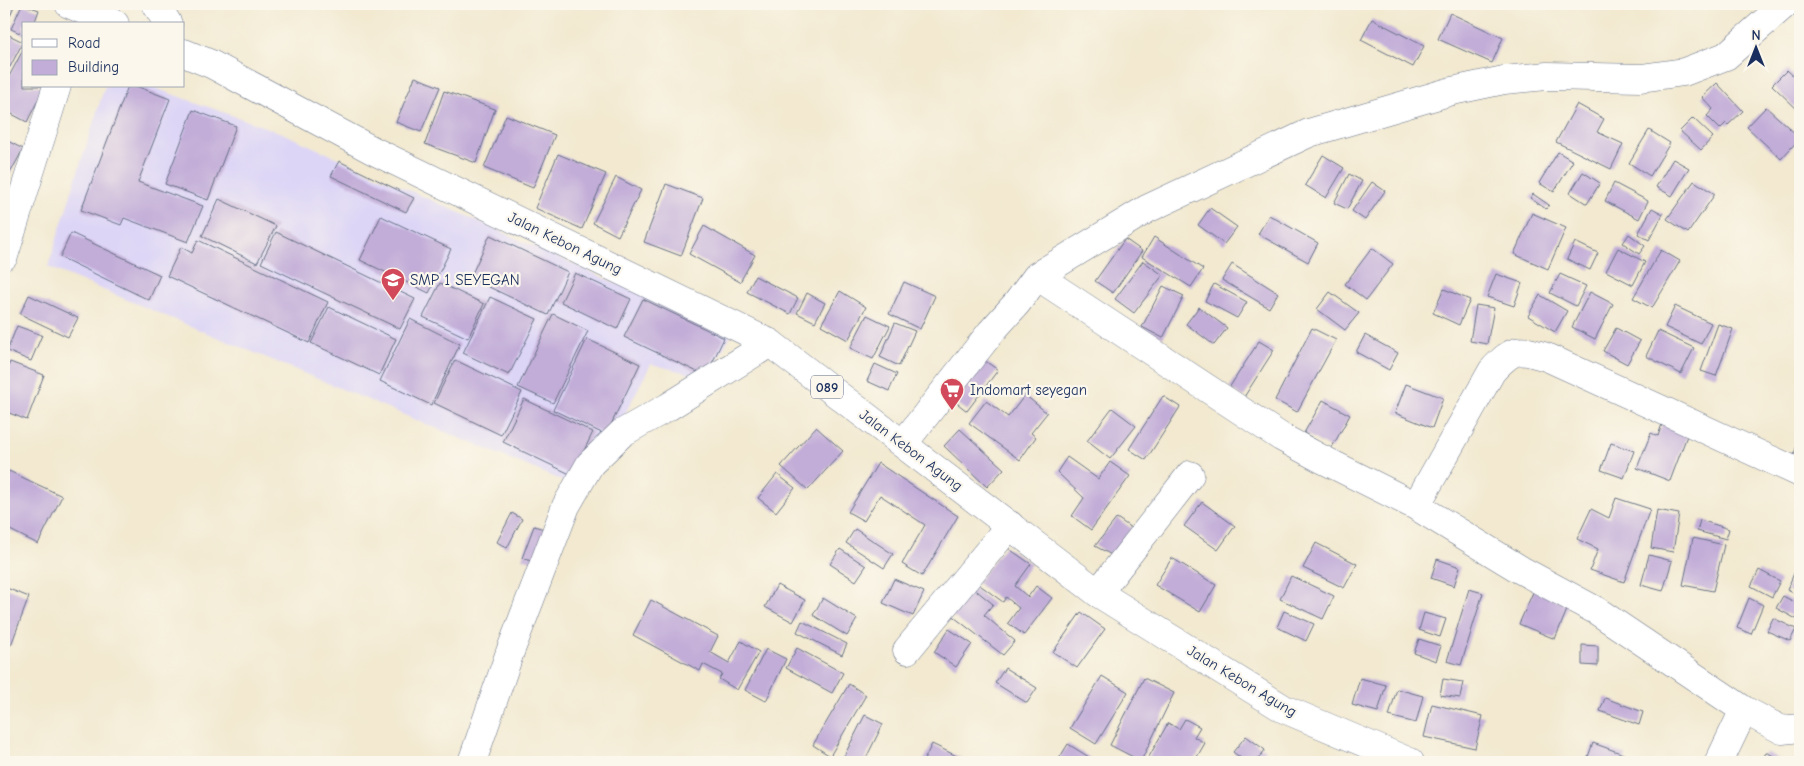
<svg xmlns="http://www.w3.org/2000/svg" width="1804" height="766" viewBox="0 0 1804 766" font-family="'Comic Neue',sans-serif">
<rect width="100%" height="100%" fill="#fbf7ec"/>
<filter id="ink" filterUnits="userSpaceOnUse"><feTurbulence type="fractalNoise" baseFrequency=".02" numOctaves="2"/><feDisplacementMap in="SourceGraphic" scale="10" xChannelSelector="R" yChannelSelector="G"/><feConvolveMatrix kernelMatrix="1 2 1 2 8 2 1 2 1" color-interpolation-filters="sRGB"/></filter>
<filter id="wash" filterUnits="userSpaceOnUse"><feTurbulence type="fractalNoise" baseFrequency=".0096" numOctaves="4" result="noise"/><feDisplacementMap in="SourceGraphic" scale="20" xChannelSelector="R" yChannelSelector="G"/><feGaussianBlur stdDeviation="1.12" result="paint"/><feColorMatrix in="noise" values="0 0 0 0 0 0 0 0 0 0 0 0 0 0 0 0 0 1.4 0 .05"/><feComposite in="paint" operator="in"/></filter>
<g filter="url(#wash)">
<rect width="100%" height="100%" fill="#f2e9d0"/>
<path fill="#ddd5f6" d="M105,86H149L282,133L731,335L707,378L651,364L585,490L48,267Z"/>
<g id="blocks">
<path fill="#c2add8" d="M4,4H15L7,22L4,21Z
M22,4L39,10L34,24H24V35L11,29Z
M1450,13L1503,38L1492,63L1438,39Z
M1372,19L1424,46L1413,67L1361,40Z
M9,35L23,42L10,67L4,64V45Z
M24,48V86H45L27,122L4,110V86Z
M1787,70L1800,82V112L1772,85Z
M415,77L440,87L421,132L396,122Z
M1717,83L1743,111L1728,125L1726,123L1720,129L1707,116L1713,109L1702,97Z
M128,86H136L170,99L138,182L203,206L188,242L124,218L121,225L81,210Z
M444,91L495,109L476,163L425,144Z
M1577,104L1604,119L1597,132L1623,144L1611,169L1556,142Z
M1766,107L1800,138L1781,159L1747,127Z
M193,110L236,126L208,200L165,184Z
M506,115L555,135L533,188L484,168Z
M1693,118L1713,137L1701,150L1680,131Z
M1649,130L1670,143L1650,176L1629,163Z
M4,139L23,149L6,181L4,179Z
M1558,152L1573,161L1554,192L1539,183Z
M558,154L606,174L582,229L535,208Z
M1323,155L1344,168L1326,198L1305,185Z
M1673,159L1689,168L1672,196L1656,187Z
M339,161L414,198L406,212L331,176Z
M1583,172L1600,183L1587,204L1570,193Z
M1349,174L1362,181L1347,209L1334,203Z
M616,177L641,190L618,236L593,223Z
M1694,181L1715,194L1688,233L1667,219Z
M1372,182L1385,191L1365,220L1352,211Z
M1614,183L1648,201L1639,219L1605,201Z
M666,184L703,198L681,256L644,242Z
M1533,194L1549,205L1546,209L1530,198Z
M219,199L276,226L257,263L202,236Z
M1210,208L1237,227L1224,244L1198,225Z
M1652,208L1663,214L1649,240L1638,234Z
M1532,213L1566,228L1548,269L1514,254Z
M1269,215L1318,243L1308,262L1258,234Z
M381,216L451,249L429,293L360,260Z
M704,226L755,255L740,282L689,254Z
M276,232L415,299L400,329L261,263Z
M71,233L160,275L149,300L60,257Z
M1629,234L1645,246L1639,254L1623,243Z
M490,235L568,272L548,315L470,278Z
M1154,237L1203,269L1191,287L1142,257Z
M1125,239L1142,251L1113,293L1095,281Z
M198,240L328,302L309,343L167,276L181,247L192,253Z
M1575,242L1598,253L1590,270L1567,259Z
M1372,248L1393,264L1366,300L1345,284Z
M1618,248L1645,262L1633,285L1606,271Z
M1661,250L1680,261L1652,308L1633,298Z
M1143,261L1163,275L1134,313L1115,299Z
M1232,264L1278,293L1269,308L1222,280Z
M575,273L631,299L617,329L561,302Z
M1496,274L1522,283L1514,306L1487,297Z
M1560,274L1586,286L1576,306L1550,293Z
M755,276L798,298L790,314L747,292Z
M904,282L935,296L920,329L889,314Z
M440,283L484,304L468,338L423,317Z
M1214,284L1247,302L1237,318L1205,301Z
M1163,286L1184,296L1163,338L1142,327Z
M1444,289L1470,300L1459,325L1433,313Z
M840,291L866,307L848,340L821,325Z
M1330,292L1359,313L1345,330L1317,309Z
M1590,292L1613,304L1595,339L1572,327Z
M807,293L825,303L815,322L797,313Z
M29,295L78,318L68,337L20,314Z
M1540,295L1567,311L1555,332L1528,316Z
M490,297L537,319L509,375L463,353Z
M643,299L724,338L706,376L624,337Z
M1476,305L1494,308L1487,344L1470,341Z
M1675,306L1711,323L1701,344L1665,327Z
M329,307L396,339L379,375L311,343Z
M1199,307L1227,328L1214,345L1186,324Z
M553,314L588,331L553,403L518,387Z
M867,315L890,326L873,359L850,348Z
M410,319L460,344L431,405L380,381Z
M895,323L915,331L899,366L880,357Z
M1718,324L1733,329L1716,376L1701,371Z
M17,326L42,335L31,361L7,351Z
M1312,328L1336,340L1297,412L1275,400Z
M1616,328L1640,341L1627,364L1603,351Z
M1658,331L1694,348L1681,374L1646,356Z
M1365,335L1398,353L1389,370L1356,352Z
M587,339L640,364L606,435L553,410Z
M1259,341L1274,350L1244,397L1229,388Z
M978,356L998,370L967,411L948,396Z
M455,360L522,392L501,435L434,403Z
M10,362L44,375L27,420L4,411V377Z
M875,364L897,374L889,391L867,381Z
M1406,384L1443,398L1432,428L1395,413Z
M1025,395L1047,413L1031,433L1036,437L1020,460L969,423L986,401L1008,417Z
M1163,396L1180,407L1146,460L1129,449Z
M524,399L593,432L572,475L503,442Z
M1323,400L1350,415L1331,449L1304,433Z
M1112,408L1136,426L1110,459L1087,441Z
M1662,424L1688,433L1670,481L1637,468L1651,433L1658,436Z
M816,427L843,451L808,490L781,466Z
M960,429L1004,469L987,487L944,446Z
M1800,435V463L1792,461Z
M1611,443L1634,451L1624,478L1601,470Z
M1067,457L1098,479L1110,462L1130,476L1091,530L1072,516L1084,498L1057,472Z
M878,463L958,516L922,576L902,564L925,525L880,495L864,521L848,512Z
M9,471L62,496L38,544L4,527V481Z
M777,474L795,488L776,512L758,498Z
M1616,498L1650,509L1624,582L1590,570L1598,549L1577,539L1591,509L1609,518Z
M1202,502L1235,526L1218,550L1184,526Z
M1657,510L1679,514L1673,552L1651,548Z
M512,513L522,519L507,548L497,542Z
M1117,518L1138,533L1119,559L1095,546Z
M1700,520L1729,529L1726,539L1697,531Z
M534,526L551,531L540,564L522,558Z
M855,529L893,554L884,568L846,543Z
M1693,538L1724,545L1713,591L1683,585Z
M1316,543L1357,564L1344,588L1303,568Z
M1005,546L1031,564L1015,586L1028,597L1036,586L1052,598L1024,635L1008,623L1019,608L1006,597L1003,602L977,583Z
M840,549L866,566L856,581L830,564Z
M1649,555L1672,561L1663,591L1641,585Z
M1172,558L1216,585L1200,612L1155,585Z
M1437,559L1460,567L1454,586L1431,578Z
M1800,559V596L1787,590Z
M1759,570L1780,581L1772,597L1751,586Z
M1291,576L1334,596L1323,619L1280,599Z
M894,579L924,592L913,616L883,603Z
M777,585L805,600L793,622L765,607Z
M4,587L29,597L11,645L4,642Z
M972,587L993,604L984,615L1015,641L1003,655L950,614Z
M1469,589L1483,593L1461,665L1447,661Z
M1534,590L1569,605L1555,639L1519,624Z
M1783,596L1800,605V621L1776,608Z
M823,598L857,619L847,636L813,615Z
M1749,598L1763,605L1751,634L1737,628Z
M651,600L718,636L710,652L729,663L741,641L759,652L737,690L719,679L722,674L703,664L700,671L633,635Z
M1284,611L1314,624L1306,641L1277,627Z
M1081,612L1105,629L1077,668L1053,652Z
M1424,613L1446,619L1440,637L1419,630Z
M1773,618L1796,629L1790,641L1767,631Z
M802,621L847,644L842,655L797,632Z
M949,629L972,644L956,667L934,652Z
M1419,639L1441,646L1436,661L1414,653Z
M1582,645L1598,646V666L1582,665Z
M797,648L843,673L832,693L786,668Z
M766,649L786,659L766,701L745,690Z
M1005,668L1037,688L1027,703L995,683Z
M1102,676L1128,692L1096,744L1070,728Z
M1144,678L1174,693L1141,761L1110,745Z
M1360,678L1386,685L1378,712L1352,705Z
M1443,679L1463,682L1460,698L1440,695Z
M849,684L866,695L830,756L813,745Z
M1397,689L1423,696L1416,723L1389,716Z
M1605,698L1643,712L1639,725L1600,711Z
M1432,704L1483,716L1475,748L1424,737Z
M865,715L883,724L864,762H841Z
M1185,719L1200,727L1194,737L1205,743L1194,762H1146L1168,723L1179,729Z
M1246,736L1265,750L1256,762H1246L1233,752Z
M1593,743L1626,755L1624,762H1586Z
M932,744L969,762H923Z
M1068,744L1097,762H1057Z
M1766,753H1768L1784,762H1760Z"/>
</g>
</g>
<g filter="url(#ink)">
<use href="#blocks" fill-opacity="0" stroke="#667086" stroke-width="1"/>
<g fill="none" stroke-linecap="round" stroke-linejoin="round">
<defs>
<path id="minor" d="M1037,276L1281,437L1320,458L1416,506L1521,570L1597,611L1744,710L1782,730L1800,728
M903,444L991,332L1017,303L1037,276L1147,209L1309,133L1452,91L1504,80L1547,76L1641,78L1684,72L1726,56L1785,4
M1416,506L1492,371C1514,347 1519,348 1549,358L1800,473
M1098,593L1190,475
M907,650L1010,525
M472,762L510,652L566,506L590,464L622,433L668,407L770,343
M1719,762L1744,710"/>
<path id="major" d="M69,4L115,24
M156,4L168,24
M184,53L211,64L374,151L770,343L1098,593L1284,709L1410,762
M4,256L57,86"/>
</defs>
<use href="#minor" stroke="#667086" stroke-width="29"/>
<use href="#major" stroke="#667086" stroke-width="29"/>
<use href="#minor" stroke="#fff" stroke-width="28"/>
<use href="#major" stroke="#fff" stroke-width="28"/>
</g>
</g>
<defs>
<symbol id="school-pin" viewBox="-11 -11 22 30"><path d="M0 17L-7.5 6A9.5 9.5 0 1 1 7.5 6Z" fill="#d1495b" stroke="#fbf7ec"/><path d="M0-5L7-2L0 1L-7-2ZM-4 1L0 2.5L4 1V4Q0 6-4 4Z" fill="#fff"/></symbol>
<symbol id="supermarket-pin" viewBox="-11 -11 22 30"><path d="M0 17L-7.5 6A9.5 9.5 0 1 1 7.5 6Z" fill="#d1495b" stroke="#fbf7ec"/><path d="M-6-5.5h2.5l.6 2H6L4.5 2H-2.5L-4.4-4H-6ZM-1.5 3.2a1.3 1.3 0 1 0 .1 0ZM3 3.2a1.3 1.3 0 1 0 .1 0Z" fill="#fff"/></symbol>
</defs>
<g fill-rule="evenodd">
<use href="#school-pin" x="379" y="266" width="28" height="38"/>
<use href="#supermarket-pin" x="938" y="376" width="28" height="38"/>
</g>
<g text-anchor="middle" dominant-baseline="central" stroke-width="4.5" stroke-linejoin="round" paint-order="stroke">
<rect fill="#fbf7ec" stroke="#5e6b89" stroke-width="1" x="811" y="375.5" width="32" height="23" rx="4"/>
<g font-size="14" font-weight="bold" fill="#1b2f5e">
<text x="827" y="387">089</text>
</g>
<g font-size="15" fill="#1b2f5e" stroke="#fbf7ec">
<text transform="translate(565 243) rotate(26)">Jalan Kebon Agung</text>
<text transform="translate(911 450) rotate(37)">Jalan Kebon Agung</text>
<text transform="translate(1242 681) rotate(31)">Jalan Kebon Agung</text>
</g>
<g font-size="15" fill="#1b2f5e" stroke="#fbf7ec" text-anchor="start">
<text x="410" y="280">SMP 1 SEYEGAN</text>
<text x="970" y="390">Indomart seyegan</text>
</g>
</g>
<rect width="1804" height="766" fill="none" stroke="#fbf7ec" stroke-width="20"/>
<rect x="22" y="22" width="162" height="65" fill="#fbf7ec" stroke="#a1a7b3"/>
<rect x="32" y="39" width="25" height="8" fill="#ffffff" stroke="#a1a7b3"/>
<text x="68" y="48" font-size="15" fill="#1b2f5e">Road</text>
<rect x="32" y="60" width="25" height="15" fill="#c2add8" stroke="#a1a7b3"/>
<text x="68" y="72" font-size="15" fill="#1b2f5e">Building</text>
<g transform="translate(1756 48)" stroke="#fbf7ec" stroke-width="4" paint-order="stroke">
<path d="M0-4L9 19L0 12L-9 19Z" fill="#1b2f5e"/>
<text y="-8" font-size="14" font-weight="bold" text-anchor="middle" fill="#1b2f5e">N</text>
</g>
</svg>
